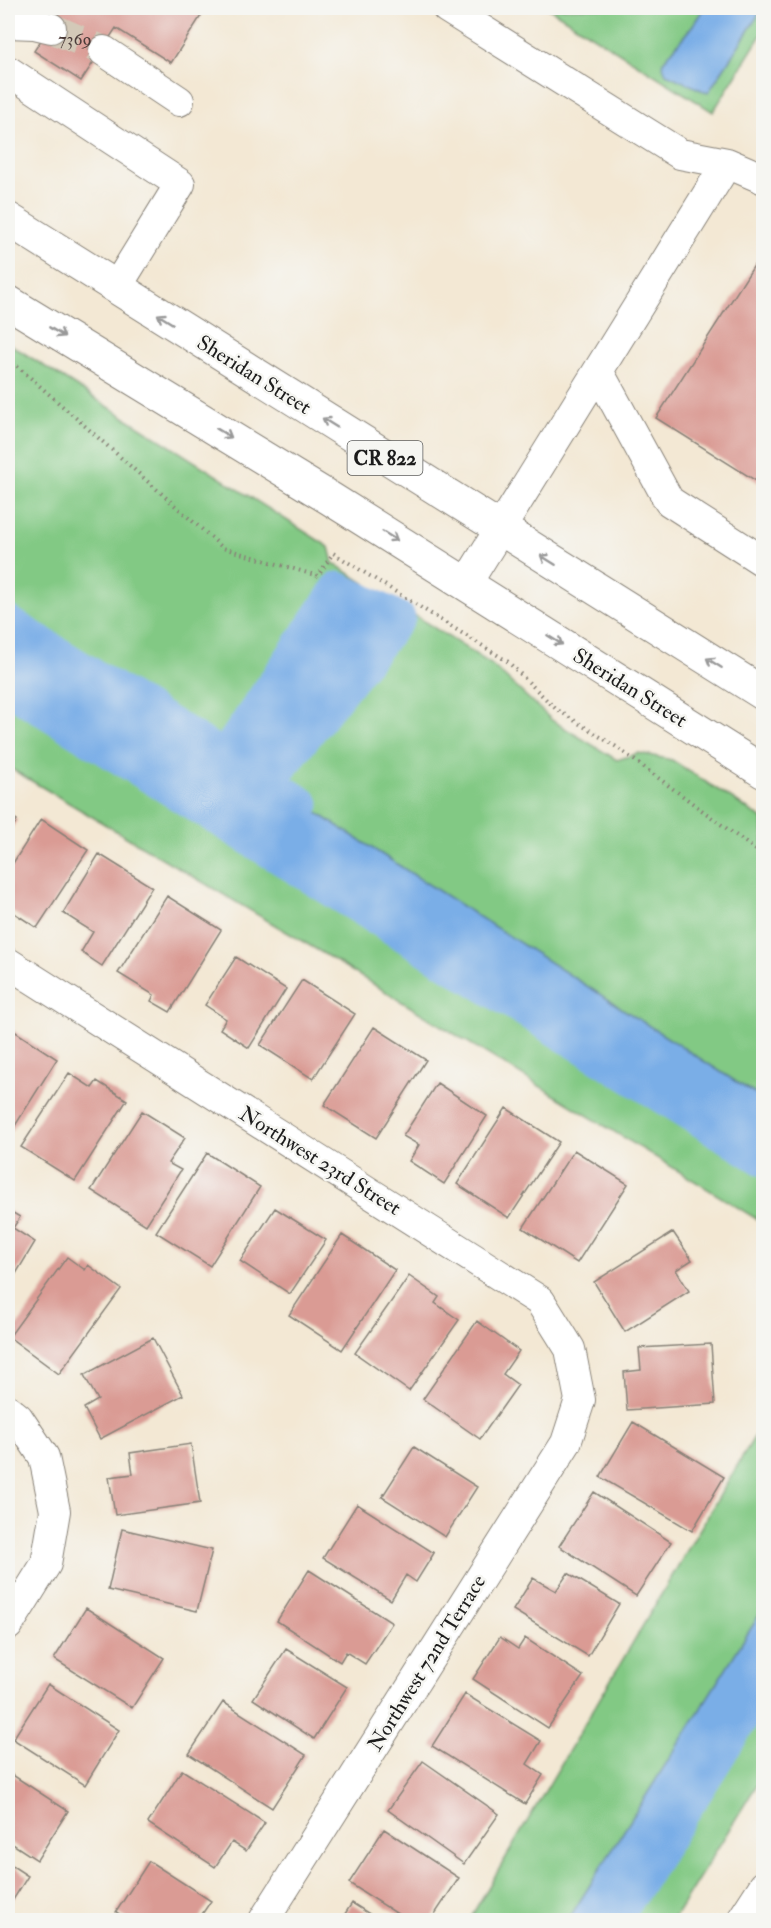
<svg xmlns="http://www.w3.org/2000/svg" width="771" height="1928" viewBox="0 0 771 1928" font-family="'IM FELL Double Pica',serif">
<rect width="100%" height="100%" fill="#f6f6f2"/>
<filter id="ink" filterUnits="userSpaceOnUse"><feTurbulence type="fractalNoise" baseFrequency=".0167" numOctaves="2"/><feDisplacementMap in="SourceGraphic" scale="12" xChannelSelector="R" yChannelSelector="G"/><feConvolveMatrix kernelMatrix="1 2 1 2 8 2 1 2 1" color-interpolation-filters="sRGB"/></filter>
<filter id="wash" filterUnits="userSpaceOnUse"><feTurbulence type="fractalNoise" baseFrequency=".008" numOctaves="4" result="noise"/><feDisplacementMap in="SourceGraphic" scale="24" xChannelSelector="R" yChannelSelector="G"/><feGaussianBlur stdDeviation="1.35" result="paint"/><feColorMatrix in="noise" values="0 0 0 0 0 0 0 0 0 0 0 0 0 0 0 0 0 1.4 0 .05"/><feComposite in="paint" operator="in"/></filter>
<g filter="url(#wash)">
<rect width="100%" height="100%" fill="#f3e8d4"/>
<path fill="#82c984" stroke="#4f7250" stroke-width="1.5" d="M548,8H763V32L713,112Z
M8,343L329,547L333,563L491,664L553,721L617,760L639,753L672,760L763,819V1223L324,954L8,767Z
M763,1422V1775L673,1920H469Z"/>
<path fill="#7aaee7" stroke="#4b6582" stroke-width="1.5" d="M704,8H763L708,93L666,74L662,63L693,25Z
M338,588L399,618L269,782L763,1099V1160L8,688V622L224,757Z
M763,1609V1684L615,1920H568Z"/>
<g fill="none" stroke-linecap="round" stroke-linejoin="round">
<path stroke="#7aaee7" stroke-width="33" d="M8,622L224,757L338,588L399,618L269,782L303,804
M8,688L764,1160
M615,1920L764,1684"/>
</g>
<g id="blocks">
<path fill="#da9b94" d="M62,8H206L171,63L116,28L81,81L34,51Z
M764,250V486L656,418Z
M8,814L17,820L8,835Z
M41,819L88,850L37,928L8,909V871Z
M99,854L152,887L102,966L81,952L93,932L63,913Z
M167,896L221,930L170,1012L151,1001L154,995L118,973Z
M236,957L286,989L249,1048L220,1029L226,1019L205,1005Z
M302,980L355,1014L313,1079L260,1045Z
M8,1027L57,1059L8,1137Z
M374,1027L426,1060L376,1138L324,1105Z
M69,1073L92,1088L97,1081L127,1100L75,1181L21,1147Z
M437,1083L487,1116L444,1184L409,1161L419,1145L403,1136Z
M506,1108L559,1142L509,1218L457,1184Z
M142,1111L185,1138L168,1163L181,1170L146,1225L91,1190Z
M574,1150L628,1184L577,1263L523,1228Z
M207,1153L260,1187L210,1266L156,1232Z
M275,1208L326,1240L290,1294L240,1261Z
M8,1210L20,1217L13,1228L35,1242L8,1287Z
M673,1232L692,1260L676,1270L689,1291L625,1332L594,1282Z
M342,1235L395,1270L342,1350L289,1315Z
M67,1257L85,1270L88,1265L121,1289L59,1374L9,1337Z
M409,1276L439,1297L435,1303L459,1320L409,1391L355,1353Z
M477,1321L519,1351L503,1374L518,1385L480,1439L423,1399Z
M153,1338L183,1395L100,1439L84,1408L98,1400L84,1375Z
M711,1344L715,1404L627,1410L624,1372L641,1370L639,1348Z
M633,1422L724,1477L692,1531L600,1477Z
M191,1444L200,1503L115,1515L109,1477L133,1474L130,1453Z
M414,1447L477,1487L445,1537L382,1497Z
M594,1492L671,1542L636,1596L559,1546Z
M357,1504L434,1553L416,1582L406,1575L391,1600L323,1558Z
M122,1529L212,1550L197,1611L108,1590Z
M309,1570L392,1623L365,1664L346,1652L340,1662L277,1621Z
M568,1573L619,1604L588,1656L513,1610L533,1578L556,1591Z
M86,1608L164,1658L132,1708L54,1659Z
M500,1637L518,1649L525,1638L583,1676L548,1728L473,1679Z
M286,1649L347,1687L314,1739L253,1699Z
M48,1684L119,1730L85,1785L13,1739Z
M465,1694L541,1741L527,1764L543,1775L525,1804L432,1746Z
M223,1702L306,1755L272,1808L189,1754Z
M423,1761L499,1814L464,1864L388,1810Z
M182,1770L265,1823L246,1851L232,1842L215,1867L148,1823Z
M8,1772L68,1811L37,1860L8,1841Z
M384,1829L459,1878L431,1920H407L349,1883Z
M149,1861L211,1901L198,1920H129L116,1912Z
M8,1863L28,1876L8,1908Z
M352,1903L379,1920H341Z"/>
</g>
</g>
<g filter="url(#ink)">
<use href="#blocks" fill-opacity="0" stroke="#888278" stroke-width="1.5"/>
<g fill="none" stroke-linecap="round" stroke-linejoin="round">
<path stroke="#d3c9b8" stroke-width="30" stroke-dasharray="30 15" stroke-linecap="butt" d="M51,28L104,51"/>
<defs>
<path id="minor" d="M447,8L680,154L727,163L764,179
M8,23L34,24L51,28
M104,51L179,101
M8,71L180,184L116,288
M598,371L669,501L764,562
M466,584L727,163
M8,963L540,1301L570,1349L580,1400L566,1443L264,1920
M8,1410L18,1418L44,1457L55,1511L46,1564L8,1625
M742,1920L764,1886"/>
<path id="major" d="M8,219L764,694
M8,302L331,499L764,772"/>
</defs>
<use href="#minor" stroke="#888278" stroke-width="32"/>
<use href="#major" stroke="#888278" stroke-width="35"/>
<path stroke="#888278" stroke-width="4" stroke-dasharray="1.5 4.5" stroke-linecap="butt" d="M8,358L223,548L318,576L333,553L507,661L556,709L615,746L764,856"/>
<use href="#minor" stroke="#fff" stroke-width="30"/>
<use href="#major" stroke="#fff" stroke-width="33"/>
</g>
<defs><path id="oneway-shaft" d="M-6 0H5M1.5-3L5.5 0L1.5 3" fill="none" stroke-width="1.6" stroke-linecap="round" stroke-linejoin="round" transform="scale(1.5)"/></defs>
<g stroke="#999">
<use href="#oneway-shaft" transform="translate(165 319) rotate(-148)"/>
<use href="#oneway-shaft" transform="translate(57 332) rotate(31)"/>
<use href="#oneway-shaft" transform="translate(330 423) rotate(-148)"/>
<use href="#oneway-shaft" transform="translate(224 433) rotate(31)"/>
<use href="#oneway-shaft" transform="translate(390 536) rotate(32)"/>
<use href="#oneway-shaft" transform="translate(548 560) rotate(-148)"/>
<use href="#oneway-shaft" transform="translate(555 640) rotate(32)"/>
<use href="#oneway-shaft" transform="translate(714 663) rotate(-148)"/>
</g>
</g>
<g text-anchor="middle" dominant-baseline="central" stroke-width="5" stroke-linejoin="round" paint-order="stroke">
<g font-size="18" fill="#4c3c3a">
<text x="75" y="39">7369</text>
</g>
<rect fill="#f6f6f2" stroke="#5d5d5c" stroke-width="1.5" x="347.5" y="441" width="75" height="34" rx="4.5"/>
<g font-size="20" font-weight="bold" fill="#1c1c1c">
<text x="385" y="458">CR 822</text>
</g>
<g font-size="21" fill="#1c1c1c" stroke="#f6f6f2">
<text transform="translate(254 375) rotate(32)">Sheridan Street</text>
<text transform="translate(630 688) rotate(32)">Sheridan Street</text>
<text transform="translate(320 1161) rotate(32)">Northwest 23rd Street</text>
<text transform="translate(427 1663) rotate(-58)">Northwest 72nd Terrace</text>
</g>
</g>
<rect width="771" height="1928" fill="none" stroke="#f6f6f2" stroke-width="30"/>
</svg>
